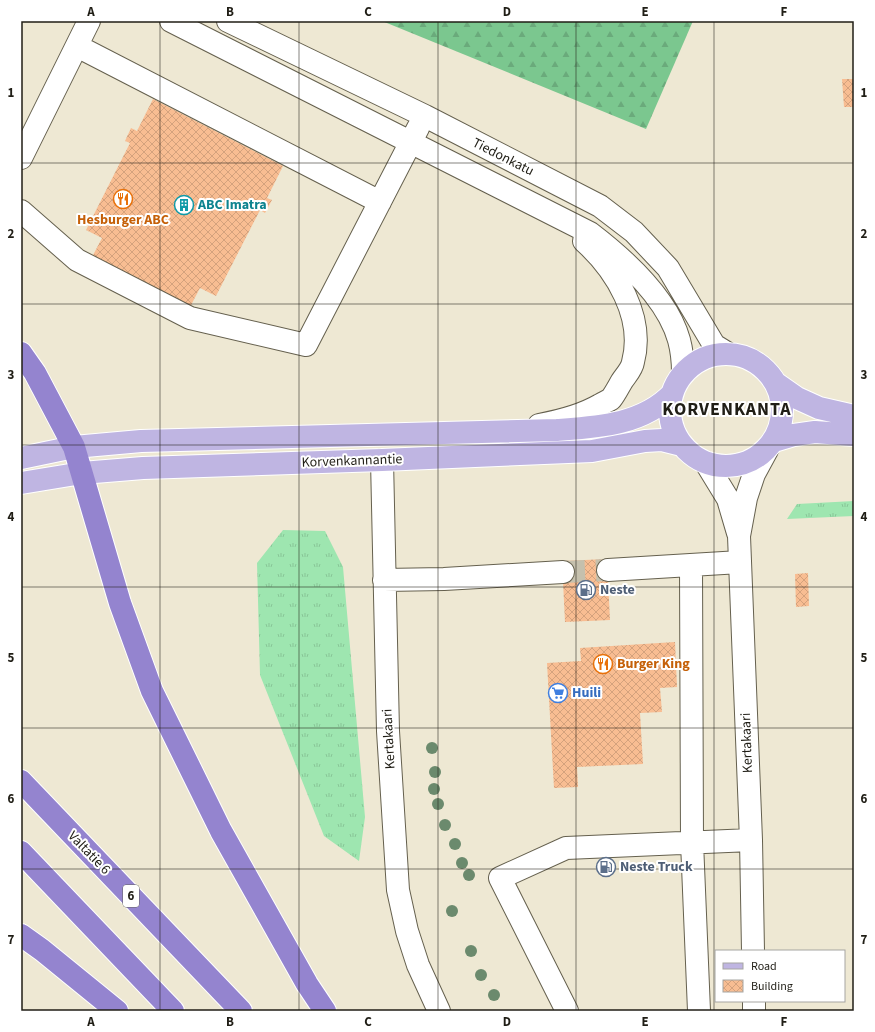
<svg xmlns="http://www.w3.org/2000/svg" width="875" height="1032" viewBox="0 0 875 1032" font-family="'Source Sans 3',sans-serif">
<defs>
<pattern id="grass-tufts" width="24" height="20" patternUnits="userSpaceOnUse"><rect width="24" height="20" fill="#9ee6b0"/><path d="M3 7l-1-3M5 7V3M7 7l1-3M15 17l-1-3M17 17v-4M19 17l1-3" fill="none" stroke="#88c597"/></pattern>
<pattern id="forest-firs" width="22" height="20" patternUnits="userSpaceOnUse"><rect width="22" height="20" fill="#7bc78f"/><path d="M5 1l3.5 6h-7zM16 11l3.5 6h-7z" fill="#6aaa7b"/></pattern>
<pattern id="building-cross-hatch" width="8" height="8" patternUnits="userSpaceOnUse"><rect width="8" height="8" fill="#f8bd92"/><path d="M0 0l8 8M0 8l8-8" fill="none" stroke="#d4a27d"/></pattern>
</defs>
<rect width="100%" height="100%" fill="#eee8d3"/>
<path fill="url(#grass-tufts)" d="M854,501V516L787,519L797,504Z
M283,530L325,531L343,567L365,817L359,861L324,836L260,675L257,563Z"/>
<path fill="url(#forest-firs)" d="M382,21H693L646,129Z"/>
<path fill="url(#building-cross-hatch)" d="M842,79H854V107H844Z
M153,99L283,166L267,198L272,200L265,213L260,210L216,296L200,288L189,309L91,259L102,238L86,230L130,143L125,141L131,128L137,131Z
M607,559L610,620L565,622L562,561Z
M808,573L809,606L796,607L795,574Z
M675,642L677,687L660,688L662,712L640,713L643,764L577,767L578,787L554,788L547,663L581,661L580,648Z"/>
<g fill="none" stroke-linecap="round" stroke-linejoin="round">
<path stroke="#c5c0ad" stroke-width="22" stroke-dasharray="22 11" stroke-linecap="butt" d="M563,572L608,570"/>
<defs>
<path id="minor" d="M171,21L590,233C624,259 667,297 679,340C682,351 683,362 683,373
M228,21L425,116L600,206L634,232L668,268L714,345L727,353
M77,46L380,202
M21,158L89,21
M21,211L77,260L190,318L306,345L418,128
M539,425C561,421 581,416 600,405C603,403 608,401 611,399C615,394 619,386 622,381C626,375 632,369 633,362C645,317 616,270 584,241
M382,460L388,731L398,890L407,931L418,965L439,1011
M706,463L728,499L738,533
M691,565L692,842L699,1011
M608,570L740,562
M384,580L444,579L563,572
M753,951L751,840L739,536L746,498L754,474L767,450
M754,1001V1011
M567,1011L500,878L566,848L751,840"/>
<path id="major" d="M670 410a56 56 0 1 1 112 0a56 56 0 1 1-112 0Z
M777,384L797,398L819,408L854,416
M774,441L794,435L815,432L854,435
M21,458L74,447L141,441L557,430C597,427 642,425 672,394
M21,483L82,473L143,468L382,460L592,451L645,441L662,440L682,445"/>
<path id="highway" d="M21,353L35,373L74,447L120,603L152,691L221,831L307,984L325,1011
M21,781L241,1011
M21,852L173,1011
M21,935L42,950L117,1011"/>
</defs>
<use href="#minor" stroke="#65604e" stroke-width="24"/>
<use href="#major" stroke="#fff" stroke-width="24"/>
<use href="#highway" stroke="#fff" stroke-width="24"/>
<use href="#minor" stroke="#fff" stroke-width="22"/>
<use href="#major" stroke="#bfb5e2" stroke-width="22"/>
<use href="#highway" stroke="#9484cf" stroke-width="22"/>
</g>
<g fill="#6b8a6d">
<circle cx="432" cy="748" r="6"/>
<circle cx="435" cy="772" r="6"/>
<circle cx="434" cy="789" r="6"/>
<circle cx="438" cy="804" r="6"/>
<circle cx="445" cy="825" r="6"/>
<circle cx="455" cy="844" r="6"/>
<circle cx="462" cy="863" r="6"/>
<circle cx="469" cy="875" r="6"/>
<circle cx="452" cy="911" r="6"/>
<circle cx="471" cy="951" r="6"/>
<circle cx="481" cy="975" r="6"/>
<circle cx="494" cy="995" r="6"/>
</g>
<path fill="none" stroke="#201e16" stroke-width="1" stroke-opacity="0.55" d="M160,21V1011M299,21V1011M438,21V1011M576,21V1011M714,21V1011M21,163H854M21,304H854M21,445H854M21,587H854M21,728H854M21,869H854"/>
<defs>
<symbol id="restaurant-ring" viewBox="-11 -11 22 22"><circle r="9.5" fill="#fff" stroke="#e8710a" stroke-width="1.5"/><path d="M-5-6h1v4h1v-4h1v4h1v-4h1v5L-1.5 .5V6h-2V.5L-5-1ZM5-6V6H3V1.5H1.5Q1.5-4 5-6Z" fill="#e8710a"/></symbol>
<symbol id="building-ring" viewBox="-11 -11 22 22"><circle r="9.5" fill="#fff" stroke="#0f9aa8" stroke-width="1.5"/><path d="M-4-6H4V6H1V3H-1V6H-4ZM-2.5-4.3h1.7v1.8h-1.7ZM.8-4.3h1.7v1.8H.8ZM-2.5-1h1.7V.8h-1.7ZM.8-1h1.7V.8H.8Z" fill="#0f9aa8"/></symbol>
<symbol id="fuel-ring" viewBox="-11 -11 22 22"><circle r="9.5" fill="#fff" stroke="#5c6f8a" stroke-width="1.5"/><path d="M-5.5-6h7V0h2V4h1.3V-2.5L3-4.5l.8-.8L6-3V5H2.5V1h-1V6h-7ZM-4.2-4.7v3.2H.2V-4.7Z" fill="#5c6f8a"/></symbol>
<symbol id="supermarket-ring" viewBox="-11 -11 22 22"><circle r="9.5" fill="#fff" stroke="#3f7fe0" stroke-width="1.5"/><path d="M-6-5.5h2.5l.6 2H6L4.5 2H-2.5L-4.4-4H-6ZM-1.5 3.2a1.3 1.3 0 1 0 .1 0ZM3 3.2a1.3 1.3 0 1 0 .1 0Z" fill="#3f7fe0"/></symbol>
</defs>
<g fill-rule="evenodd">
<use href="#restaurant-ring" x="112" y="188" width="22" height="22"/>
<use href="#building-ring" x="173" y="194" width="22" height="22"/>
<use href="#fuel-ring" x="575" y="579" width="22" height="22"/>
<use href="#restaurant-ring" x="592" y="653" width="22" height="22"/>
<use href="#supermarket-ring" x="547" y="682" width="22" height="22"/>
<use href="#fuel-ring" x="595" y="856" width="22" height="22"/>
</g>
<g text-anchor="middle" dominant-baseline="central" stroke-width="4" stroke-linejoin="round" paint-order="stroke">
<rect fill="#fff" stroke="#63625c" stroke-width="1" x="123" y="885" width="16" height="22" rx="3"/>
<g font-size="13" font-weight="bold" fill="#201e16">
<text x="131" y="896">6</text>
</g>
<g font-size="14" fill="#201e16" stroke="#fff">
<text transform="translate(503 157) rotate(27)">Tiedonkatu</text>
<text transform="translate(352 461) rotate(-2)">Korvenkannantie</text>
<text transform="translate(389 739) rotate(-93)">Kertakaari</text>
<text transform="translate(747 743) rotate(-92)">Kertakaari</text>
<text transform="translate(89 853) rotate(46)">Valtatie 6</text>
</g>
<g font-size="14" font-weight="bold" fill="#0d838f" stroke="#fff" text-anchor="start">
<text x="198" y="205">ABC Imatra</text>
</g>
<g font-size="14" font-weight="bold" fill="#c56008" stroke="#fff">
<text x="123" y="220">Hesburger ABC</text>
<text x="617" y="664" text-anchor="start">Burger King</text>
</g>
<g font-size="14" font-weight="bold" fill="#4e5e75" stroke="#fff" text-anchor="start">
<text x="600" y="590">Neste</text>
<text x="620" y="867">Neste Truck</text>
</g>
<g font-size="14" font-weight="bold" fill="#366cbe" stroke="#fff" text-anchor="start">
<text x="572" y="693">Huili</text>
</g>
<g font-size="18" font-weight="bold" letter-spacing="1" fill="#201e16" stroke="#fff">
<text x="727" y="409">KORVENKANTA</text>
</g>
</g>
<rect width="875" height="1032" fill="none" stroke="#ffffff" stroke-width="44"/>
<rect x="715" y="950" width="130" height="52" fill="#ffffff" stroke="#a6a5a2"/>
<rect x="723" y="963" width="20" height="6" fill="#bfb5e2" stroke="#a6a5a2"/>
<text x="751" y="970" font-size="12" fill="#201e16">Road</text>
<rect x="723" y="980" width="20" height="12" fill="url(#building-cross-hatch)" stroke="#a6a5a2"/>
<text x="751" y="990" font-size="12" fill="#201e16">Building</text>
<rect x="22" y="22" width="831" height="988" fill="none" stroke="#201e16" stroke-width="1.5"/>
<g font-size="13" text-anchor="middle" font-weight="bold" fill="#201e16">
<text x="91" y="16">A</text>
<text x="230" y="16">B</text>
<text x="368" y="16">C</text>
<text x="507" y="16">D</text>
<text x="645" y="16">E</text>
<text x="784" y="16">F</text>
<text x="11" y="97">1</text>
<text x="864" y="97">1</text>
<text x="11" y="238">2</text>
<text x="864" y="238">2</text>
<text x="11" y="379">3</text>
<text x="864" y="379">3</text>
<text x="11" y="521">4</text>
<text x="864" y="521">4</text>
<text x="11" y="662">5</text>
<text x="864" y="662">5</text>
<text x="11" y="803">6</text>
<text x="864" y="803">6</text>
<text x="11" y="944">7</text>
<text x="864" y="944">7</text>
<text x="91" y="1026">A</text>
<text x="230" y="1026">B</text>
<text x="368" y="1026">C</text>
<text x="507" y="1026">D</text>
<text x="645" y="1026">E</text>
<text x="784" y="1026">F</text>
</g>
</svg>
